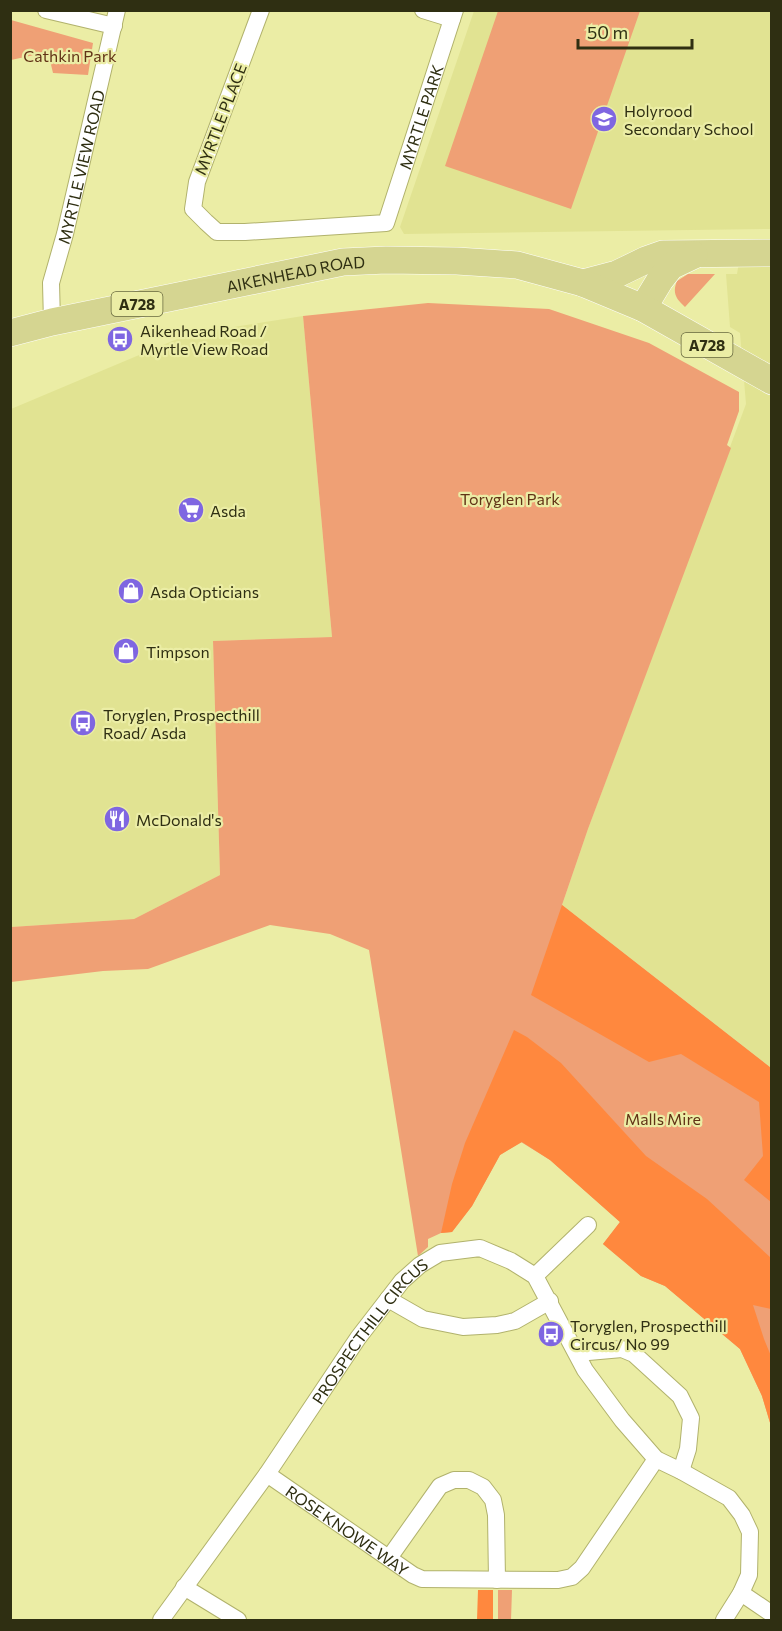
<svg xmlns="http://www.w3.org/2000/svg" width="782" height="1631" viewBox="0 0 782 1631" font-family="Commissioner,sans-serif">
<rect width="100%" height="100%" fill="#ebeda5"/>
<path fill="#e1e392" d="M474,11H771V229L404,234L400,227Z
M739,262H771V1068L562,905L588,829L746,404L740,333L730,327L726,274H737Z
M303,316L332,637L213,641L220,875L134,919L11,927V409L189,334Z"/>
<path fill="#efa075" d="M498,11H640L571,209L445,166Z
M11,20L93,43L88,75L53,73L48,52L11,60Z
M688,274H715L685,307C676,299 672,293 677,281Z
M428,303L549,309L649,343L739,392V411L727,445L731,448L588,829L562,905L771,1068V1426L762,1396L740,1349L665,1286L641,1276L603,1244L620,1222L550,1160L521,1142L500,1155L472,1206L452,1232L441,1233L428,1239V1247L418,1256L369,950L330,934L270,925L148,969L103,971L11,982V927L134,919L220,875L213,641L332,637L303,316Z
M498,1590H512L511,1620H498Z"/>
<path fill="#ff883e" d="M562,905L771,1068V1202L744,1180L763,1156L759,1102L681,1054L649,1062L531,995Z
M514,1030L527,1037L561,1063L646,1156L707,1199L771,1258V1309L753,1305L764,1339L771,1356V1426L762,1396L740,1349L665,1286L641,1276L603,1244L620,1222L550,1160L522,1142L500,1155L472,1206L452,1232L441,1233L452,1184L465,1143Z
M478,1590H493V1620H477Z"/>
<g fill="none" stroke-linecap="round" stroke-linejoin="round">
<defs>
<g id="street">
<path d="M46,10L114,26"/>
<path id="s1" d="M261,10L197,182L193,209L206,222L217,232H245L386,223L455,10"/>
<path d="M423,10L452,19"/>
<path id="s2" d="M52,322L51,283L65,234L117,10"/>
<path d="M535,1276L588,1225"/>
<path d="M388,1299L423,1319L463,1327L497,1325L515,1321L550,1301"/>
<path d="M577,1353L622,1349L634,1354L680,1396L691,1418L688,1449L681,1471"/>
<path id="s3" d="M267,1474L413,1575L422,1579L558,1580L572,1577L582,1568L656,1459"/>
<path d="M389,1558L440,1486L454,1480H469L483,1487L493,1500L496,1515L497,1580"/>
<path d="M184,1587L238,1620"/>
<path d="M741,1593L772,1614"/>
<path id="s4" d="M161,1620L267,1474L358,1338L402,1281L420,1265L440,1253L480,1248L511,1261L535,1276L585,1370L622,1420L656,1459L681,1471L729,1498L742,1515L750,1532L749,1575L741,1593L724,1620"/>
</g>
<g id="primary">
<path d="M583,283L617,274L646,260L663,254L772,253"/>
<path d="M643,308L660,280L671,266L694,255"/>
<path id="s5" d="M10,333L52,322L343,262L386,260L457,261L517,265L583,283L643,308L772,381"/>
</g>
</defs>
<use href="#street" stroke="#b1b26c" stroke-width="18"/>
<use href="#primary" stroke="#fff" stroke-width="28"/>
<use href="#street" stroke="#fff" stroke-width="16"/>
<use href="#primary" stroke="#d5d591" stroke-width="27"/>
</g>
<defs>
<symbol id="school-disc" viewBox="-11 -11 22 22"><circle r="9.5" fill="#7f66e1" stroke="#ebeda5"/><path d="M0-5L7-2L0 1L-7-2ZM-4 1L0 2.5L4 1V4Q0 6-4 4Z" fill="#fff"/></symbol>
<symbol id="bus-disc" viewBox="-11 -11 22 22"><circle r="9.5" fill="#7f66e1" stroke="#ebeda5"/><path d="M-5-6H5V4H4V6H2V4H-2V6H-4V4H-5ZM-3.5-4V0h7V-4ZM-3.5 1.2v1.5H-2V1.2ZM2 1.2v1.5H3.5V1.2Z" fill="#fff"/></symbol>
<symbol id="supermarket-disc" viewBox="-11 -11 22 22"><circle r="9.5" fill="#7f66e1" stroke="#ebeda5"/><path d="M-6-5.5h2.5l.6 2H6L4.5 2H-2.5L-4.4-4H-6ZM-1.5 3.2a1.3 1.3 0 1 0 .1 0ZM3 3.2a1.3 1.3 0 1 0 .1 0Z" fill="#fff"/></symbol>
<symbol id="shop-disc" viewBox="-11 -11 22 22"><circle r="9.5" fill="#7f66e1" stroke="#ebeda5"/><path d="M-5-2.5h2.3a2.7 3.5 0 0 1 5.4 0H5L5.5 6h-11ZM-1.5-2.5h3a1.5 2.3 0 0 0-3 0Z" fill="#fff"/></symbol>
<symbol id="restaurant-disc" viewBox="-11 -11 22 22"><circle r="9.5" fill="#7f66e1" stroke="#ebeda5"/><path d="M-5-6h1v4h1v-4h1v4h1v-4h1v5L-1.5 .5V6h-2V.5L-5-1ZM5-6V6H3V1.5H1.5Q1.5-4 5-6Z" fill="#fff"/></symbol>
</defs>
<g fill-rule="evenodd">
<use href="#school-disc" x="589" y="104" width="30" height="30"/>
<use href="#bus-disc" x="105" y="324" width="30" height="30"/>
<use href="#supermarket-disc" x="176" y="495" width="30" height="30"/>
<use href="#shop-disc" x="116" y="576" width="30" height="30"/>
<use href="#shop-disc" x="111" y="636" width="30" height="30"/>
<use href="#bus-disc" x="68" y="708" width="30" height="30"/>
<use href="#restaurant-disc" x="102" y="804" width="30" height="30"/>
<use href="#bus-disc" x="536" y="1319" width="30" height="30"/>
</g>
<g text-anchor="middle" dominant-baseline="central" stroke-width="4.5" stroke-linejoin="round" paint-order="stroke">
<g fill="#ebeda5" stroke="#67683e" stroke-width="1.5">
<rect x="111.5" y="292" width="51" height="24" rx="4.5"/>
<rect x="681.5" y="333" width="51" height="24" rx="4.5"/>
</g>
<g font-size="15" font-weight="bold" fill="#2f2f12">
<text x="137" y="304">A728</text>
<text x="707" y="345">A728</text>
</g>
<g font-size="16" fill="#613216" stroke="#ebeda5">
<text x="70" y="55">Cathkin Park</text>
<text x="510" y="498">Toryglen Park</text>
<text x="663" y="1118">Malls Mire</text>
</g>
<g font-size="16" fill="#2f2f12" stroke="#ebeda5" text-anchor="start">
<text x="624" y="110">Holyrood<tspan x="624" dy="18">Secondary School</tspan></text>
<text x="140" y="330">Aikenhead Road /<tspan x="140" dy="18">Myrtle View Road</tspan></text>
<text x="210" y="510">Asda</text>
<text x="150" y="591">Asda Opticians</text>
<text x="146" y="651">Timpson</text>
<text x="103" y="714">Toryglen, Prospecthill<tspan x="103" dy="18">Road/ Asda</tspan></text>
<text x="136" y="819">McDonald's</text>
<text x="570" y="1325">Toryglen, Prospecthill<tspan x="570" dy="18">Circus/ No 99</tspan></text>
</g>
<g font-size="16" fill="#2f2f12" stroke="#ebeda5">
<text stroke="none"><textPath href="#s1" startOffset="525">MYRTLE PARK</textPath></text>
<text transform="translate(220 119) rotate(-69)">MYRTLE PLACE</text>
<text stroke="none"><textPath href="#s2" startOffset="159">MYRTLE VIEW ROAD</textPath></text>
<text stroke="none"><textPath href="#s5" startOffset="292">AIKENHEAD ROAD</textPath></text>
<text stroke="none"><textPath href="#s4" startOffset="357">PROSPECTHILL CIRCUS</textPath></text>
<text stroke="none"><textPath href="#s3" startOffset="98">ROSE KNOWE WAY</textPath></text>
</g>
</g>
<rect width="782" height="1631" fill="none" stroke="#2f2f12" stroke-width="24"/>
<path d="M578 39v9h114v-9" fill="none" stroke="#2f2f12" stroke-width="3"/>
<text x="587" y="39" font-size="18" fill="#2f2f12" stroke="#ebeda5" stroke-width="4.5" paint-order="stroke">50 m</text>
</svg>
